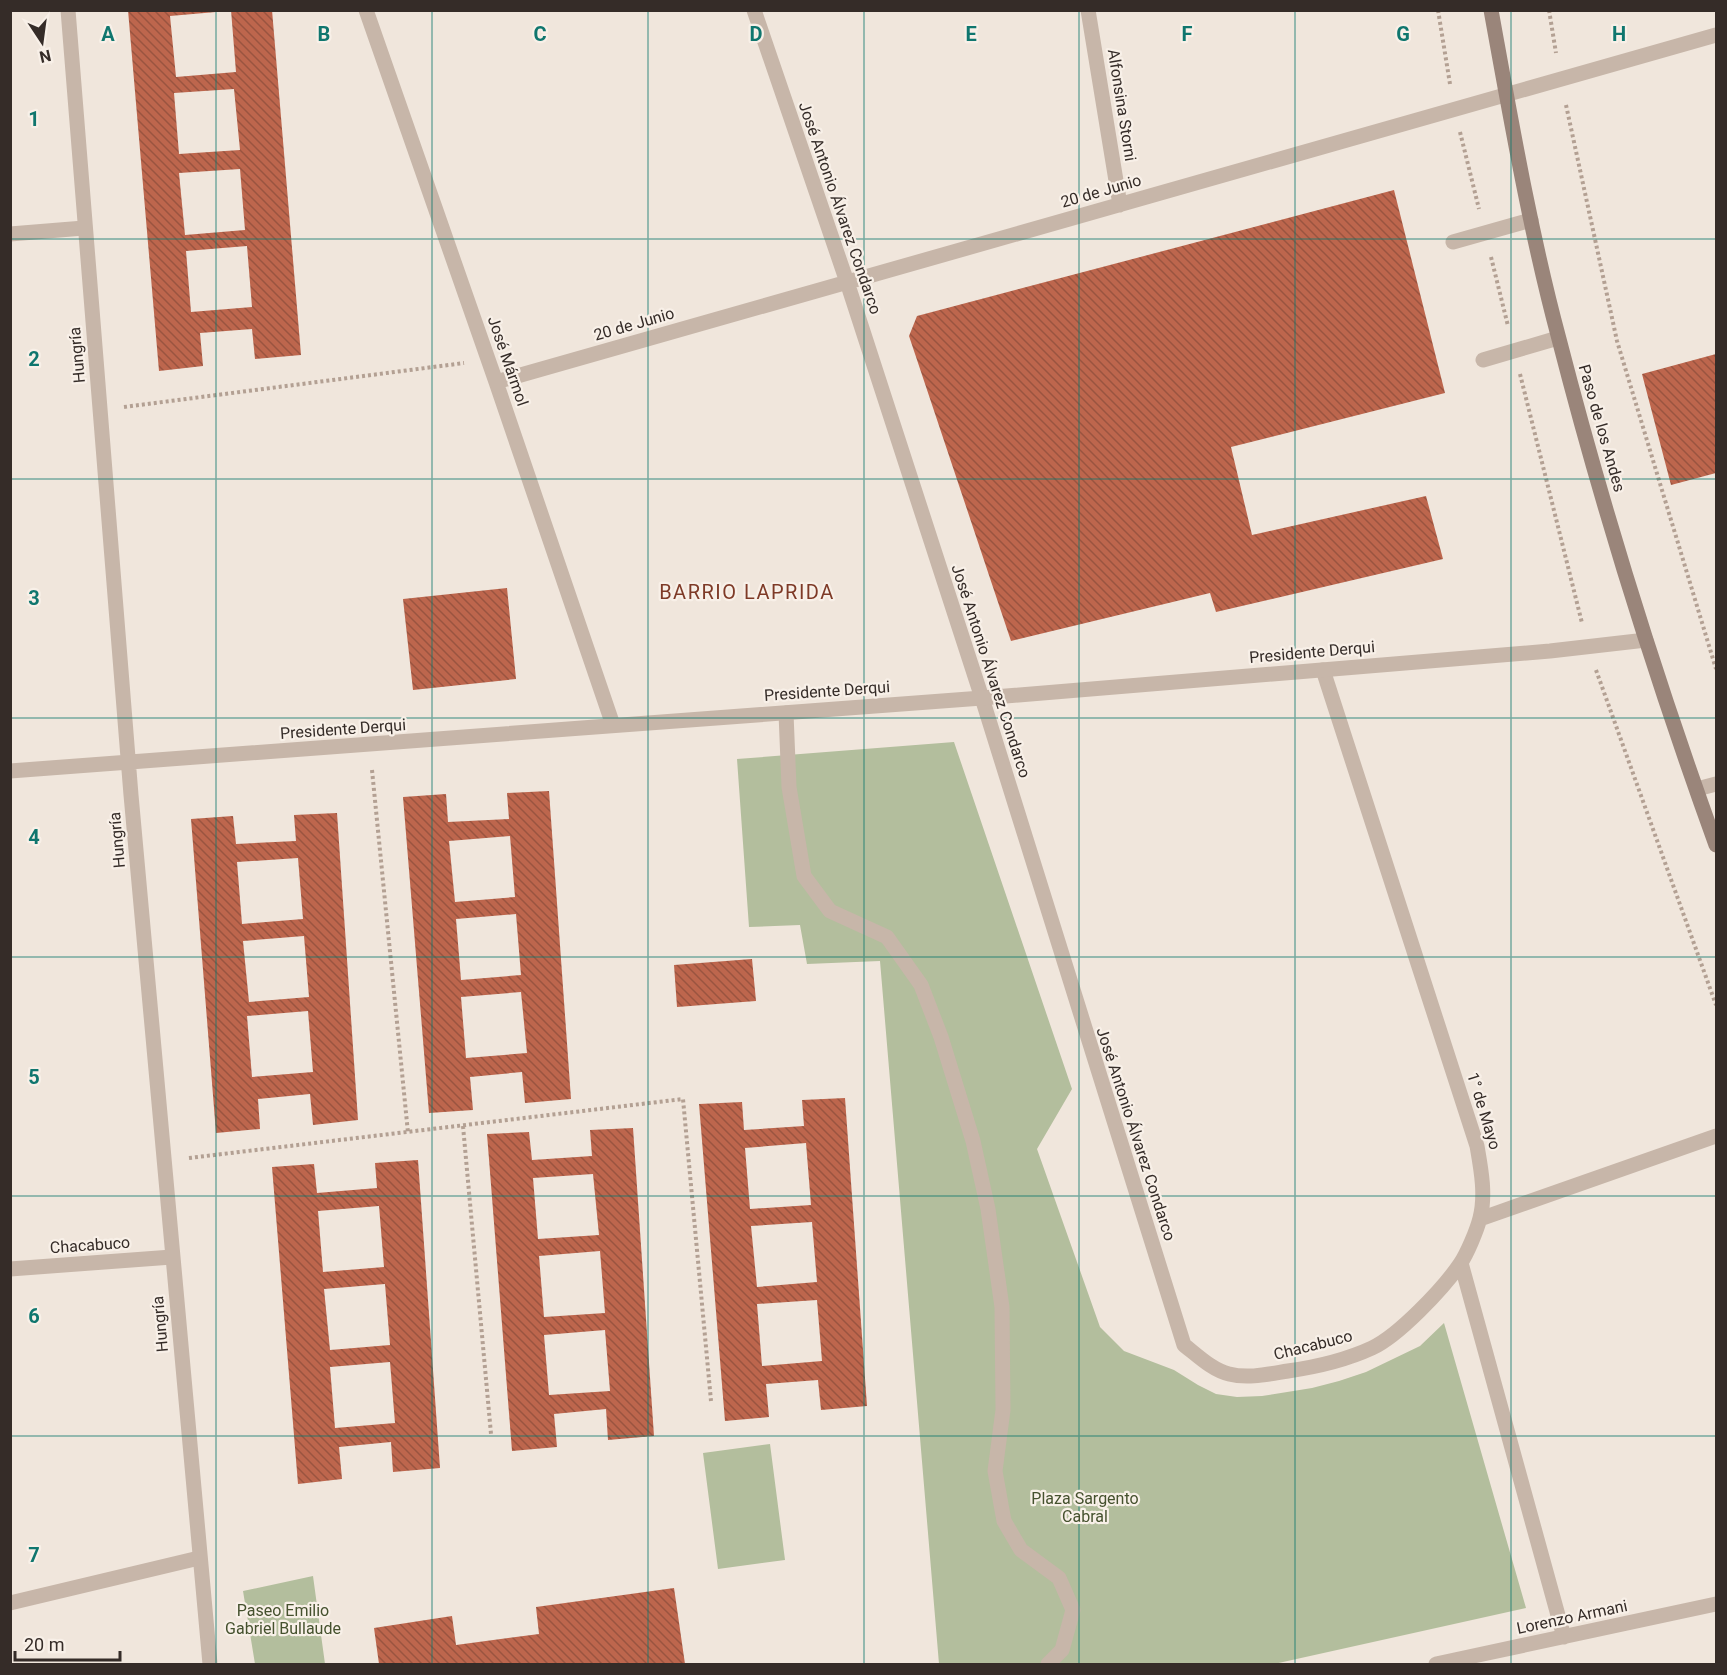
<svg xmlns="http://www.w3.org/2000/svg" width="1727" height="1675" viewBox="0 0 1727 1675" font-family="Roboto,sans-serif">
<defs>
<pattern id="building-back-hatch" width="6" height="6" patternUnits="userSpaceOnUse" patternTransform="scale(1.5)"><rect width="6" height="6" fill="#bd664d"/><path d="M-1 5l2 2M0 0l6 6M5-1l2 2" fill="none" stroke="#9a5440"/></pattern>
</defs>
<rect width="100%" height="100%" fill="#f0e6dc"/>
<path fill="#b3be9d" d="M954,742L1072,1089L1037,1149L1100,1327L1124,1351L1174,1370L1198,1385L1216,1394L1237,1397L1262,1396L1312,1388L1339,1381L1366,1372L1420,1346L1444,1323L1526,1608L1274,1664H939L880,961L807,964L800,925L749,927L737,759Z
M770,1444L785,1560L718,1569L703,1453Z
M313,1576L325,1664H255L243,1591Z"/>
<path fill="url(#building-back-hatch)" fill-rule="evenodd" d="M128,10H216V12L170,16L176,77L236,72L231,10H272L301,355L255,359L252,329L200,333L203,366L159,371ZM234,89L240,150L179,154L174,93ZM240,169L245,230L185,235L179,173ZM247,246L252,307L191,312L186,251Z
M1394,190L1445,393L1231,447L1252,535L1426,496L1443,559L1216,612L1210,593L1011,641L909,336L917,316Z
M1716,354V473L1671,485L1642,374Z
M507,588L516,679L413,690L403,599Z
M549,791L571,1099L525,1103L522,1072L470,1077L473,1110L429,1113L403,797L446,794L448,822L509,819L507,793ZM510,836L515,897L455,902L449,841ZM516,914L521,975L461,980L456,919ZM521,992L527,1053L466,1058L461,997Z
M337,813L358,1120L313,1125L310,1094L258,1099L260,1129L216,1133L191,819L233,816L236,844L296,841L294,815ZM298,858L303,919L242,924L237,862ZM304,936L309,997L249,1002L243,941ZM308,1011L313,1072L252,1077L247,1016Z
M752,959L756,1001L677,1007L674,965Z
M845,1098L867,1406L821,1410L818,1380L766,1384L769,1417L725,1421L699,1104L742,1102L744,1130L804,1126L802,1100ZM806,1143L811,1205L750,1209L745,1148ZM812,1222L817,1282L757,1287L751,1226ZM817,1300L822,1361L762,1366L757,1304Z
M633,1128L654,1436L608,1440L606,1409L554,1414L557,1447L512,1451L487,1134L529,1132L532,1160L592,1156L590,1130ZM593,1174L599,1235L538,1239L533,1178ZM600,1251L605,1313L544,1317L539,1256ZM605,1330L610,1391L549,1395L544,1335Z
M418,1160L440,1468L393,1472L391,1442L339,1447L342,1479L298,1484L272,1167L314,1164L317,1193L377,1188L375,1163ZM379,1206L384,1267L323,1272L318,1211ZM385,1284L390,1345L330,1350L324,1289ZM390,1362L395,1423L335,1428L330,1367Z
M674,1588L685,1664H379L374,1628L452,1616L456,1645L539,1634L536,1607Z"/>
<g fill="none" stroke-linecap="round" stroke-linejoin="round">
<path stroke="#b3a093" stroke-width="4" stroke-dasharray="3 3" stroke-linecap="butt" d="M1438,10L1450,84
M1549,10L1556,53
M1566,105L1617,341L1716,669
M1460,132L1479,209
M1491,257L1508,326
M1520,374L1582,623
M124,407L464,363
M1596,670L1716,1005
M372,770L408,1133
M463,1126L491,1434
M189,1158L683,1099L711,1401"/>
<path stroke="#c7b6a9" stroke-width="15" d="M1453,242L1531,220
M1483,360L1558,338"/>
<path stroke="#c7b6a9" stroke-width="15" d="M786,713L789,787L804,876L830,911L887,937L921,985L941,1037L973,1141L988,1209L1002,1307L1003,1410L995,1471L1004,1521L1021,1550L1059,1578L1073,1610L1062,1650L1048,1664"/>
<path stroke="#c7b6a9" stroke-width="15" d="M366,10L496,382L613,725
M754,10L847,282L982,698L1184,1345C1197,1355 1212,1370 1229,1374C1248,1379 1269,1374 1288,1371C1316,1367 1346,1360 1372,1348C1398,1336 1443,1289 1460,1264C1467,1254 1477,1230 1480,1218C1486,1195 1481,1169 1477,1146L1323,670
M1088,10L1120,205
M10,234L84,228
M496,382L1716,35
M1697,789L1716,784
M1480,1219L1716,1136
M1461,1263L1564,1637
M10,1603L199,1558
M1436,1664L1716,1604"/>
<path stroke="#c7b6a9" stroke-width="15" d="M68,10L131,795L210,1664
M10,771L982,698L1550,651L1646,640
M10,1269L172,1257"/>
<path stroke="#9a857a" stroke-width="15" d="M1491,10C1511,120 1530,231 1559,339C1603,510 1656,679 1716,845"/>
</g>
<path fill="none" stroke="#0f766e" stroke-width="1.5" stroke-opacity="0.55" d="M216,10V1664M432,10V1664M648,10V1664M864,10V1664M1079,10V1664M1295,10V1664M1511,10V1664M10,239H1716M10,479H1716M10,718H1716M10,957H1716M10,1196H1716M10,1436H1716"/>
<g text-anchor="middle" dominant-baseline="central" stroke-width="4.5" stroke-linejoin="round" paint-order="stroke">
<g font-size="16" fill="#352c28" stroke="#f8f0e8">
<text transform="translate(1122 105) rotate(81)">Alfonsina Storni</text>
<text transform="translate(1101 191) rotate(-16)">20 de Junio</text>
<text transform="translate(840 208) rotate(71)">José Antonio Álvarez Condarco</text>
<text transform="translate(634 324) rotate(-16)">20 de Junio</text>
<text transform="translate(77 355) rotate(-95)">Hungría</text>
<text transform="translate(508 361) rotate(71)">José Mármol</text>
<text transform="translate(1602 428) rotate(74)">Paso de los Andes</text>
<text transform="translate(1312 652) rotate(-5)">Presidente Derqui</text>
<text transform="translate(991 671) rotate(72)">José Antonio Álvarez Condarco</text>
<text transform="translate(827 691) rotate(-4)">Presidente Derqui</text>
<text transform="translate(343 729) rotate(-4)">Presidente Derqui</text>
<text transform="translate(117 840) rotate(-95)">Hungría</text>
<text transform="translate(1484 1111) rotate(73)">1° de Mayo</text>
<text transform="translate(1136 1134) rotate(72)">José Antonio Álvarez Condarco</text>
<text transform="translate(90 1245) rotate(-4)">Chacabuco</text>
<text transform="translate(160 1324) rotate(-95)">Hungría</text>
<text transform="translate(1313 1345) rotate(-14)">Chacabuco</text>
<text transform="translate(1572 1617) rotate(-12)">Lorenzo Armani</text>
</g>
<g font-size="16" fill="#45512e" stroke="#f8f0e8">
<text x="1085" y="1498">Plaza Sargento<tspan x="1085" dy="18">Cabral</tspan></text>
<text x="283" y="1610">Paseo Emilio<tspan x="283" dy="18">Gabriel Bullaude</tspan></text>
</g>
<g font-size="20" letter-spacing="1.5" fill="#7e3a27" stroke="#f8f0e8">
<text x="747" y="592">BARRIO LAPRIDA</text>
</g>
</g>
<g font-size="20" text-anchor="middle" font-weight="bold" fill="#0f766e" stroke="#f8f0e8" stroke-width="4.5" stroke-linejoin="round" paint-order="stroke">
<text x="108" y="41">A</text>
<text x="324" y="41">B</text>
<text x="540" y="41">C</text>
<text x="756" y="41">D</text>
<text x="971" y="41">E</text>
<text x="1187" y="41">F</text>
<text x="1403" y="41">G</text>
<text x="1619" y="41">H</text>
<text x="34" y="126">1</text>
<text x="34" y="366">2</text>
<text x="34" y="605">3</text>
<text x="34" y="844">4</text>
<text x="34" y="1084">5</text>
<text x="34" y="1323">6</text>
<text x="34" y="1562">7</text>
</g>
<rect width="1727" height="1675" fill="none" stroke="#352c28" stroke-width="24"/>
<g transform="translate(42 42) rotate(167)" stroke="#f8f0e8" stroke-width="4.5" paint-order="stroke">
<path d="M0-4.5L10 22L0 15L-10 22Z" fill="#352c28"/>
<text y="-9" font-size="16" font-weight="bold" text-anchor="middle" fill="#352c28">N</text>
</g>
<path d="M15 1651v9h105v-9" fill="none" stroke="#352c28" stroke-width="3"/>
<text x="24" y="1651" font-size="18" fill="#352c28" stroke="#f8f0e8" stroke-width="4.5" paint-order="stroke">20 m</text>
</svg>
